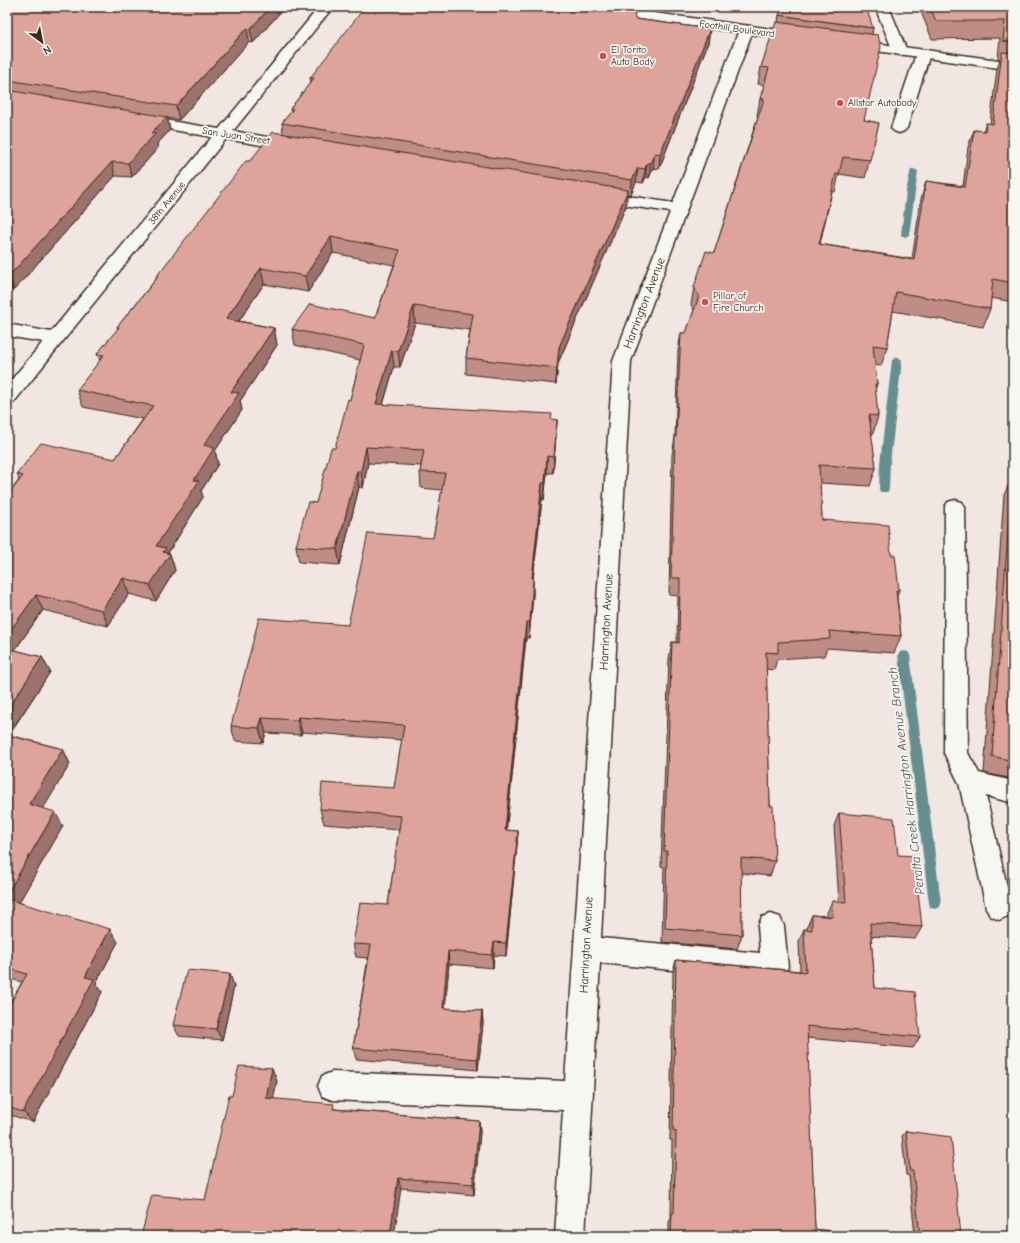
<svg xmlns="http://www.w3.org/2000/svg" width="1020" height="1243" viewBox="0 0 1020 1243" font-family="'Comic Neue',sans-serif">
<rect width="100%" height="100%" fill="#f1e6e1"/>
<filter id="ink" filterUnits="userSpaceOnUse"><feTurbulence type="fractalNoise" baseFrequency=".025" numOctaves="2"/><feDisplacementMap in="SourceGraphic" scale="8" xChannelSelector="R" yChannelSelector="G"/><feConvolveMatrix kernelMatrix="1 2 1 2 8 2 1 2 1" color-interpolation-filters="sRGB"/></filter>
<g filter="url(#ink)">
<g fill="none" stroke-linecap="round" stroke-linejoin="round">
<path fill="#658f8f" fill-rule="evenodd" d="M911,169H914L918,171L909,235L905,237L901,235L906,191Z
M897,357L902,360L890,463L889,489L888,492H880L879,489L880,463L892,360Z
M904,651L908,652L910,655L941,903L940,907L935,909L930,907L929,903L898,655L900,652Z"/>
<defs>
<path id="minor" d="M319,7H333L233,131L300,143L303,146L300,149L295,151L226,139L14,402L7,404V385L43,342L7,336V324L51,332L212,137L135,123L133,120L135,117L140,116L219,129Z
M875,7H889L907,51L905,54L900,55L895,54L893,51Z
M746,26L751,27L753,30L631,361L601,938L760,953L758,926L762,917L771,914L780,917L784,926L788,967L784,976L775,980L600,963L585,1236H555L563,1110L332,1100L322,1096L318,1086L322,1076L332,1072L565,1081L613,361L670,212L597,201L591,199L589,196L591,193L597,191L673,203L739,30L741,27Z
M923,50L928,51L930,54L907,128L904,131L899,133L894,131L891,128L916,54L918,51Z
M955,500L962,502L965,507L968,753L979,773L1013,781V803L986,796L1012,908L1008,916L999,920L990,916L986,908L959,783L944,753L945,507L948,502Z"/>
<path id="major" d="M573,7H610L802,33L807,34L809,37L807,40L802,41L580,11L575,10Z
M852,40L1013,62V70L847,47L845,44L847,41Z"/>
</defs>
<use href="#minor" stroke="#3b2a1e" stroke-width="3"/>
<use href="#major" stroke="#3b2a1e" stroke-width="3"/>
<use href="#minor" fill="#f6f6f2" fill-rule="evenodd"/>
<use href="#major" fill="#f6f6f2" fill-rule="evenodd"/>
</g>
<path fill="#bf8d85" stroke="#3b2a1e" d="M7,7H285L253,43L249,42L179,120L167,118L170,130L157,144L158,148L132,177L115,176L14,290H12L7,296Z
M919,7H1013V302L991,298L990,309L983,327L893,311L887,347L881,366L875,365L877,384L875,390L878,416L873,434H871L876,468L870,486L820,483L822,520L891,555L899,590L897,596L901,636L894,653L827,648L824,656L777,659L774,670L766,669L770,806L775,861L770,876L741,873L742,935L737,949L662,942L664,867L661,866L669,659L672,642H677L678,596L669,595L672,455L675,437L678,351L681,333H686L694,310L691,305L694,287L714,253L758,116H757L760,99L764,85L758,84L761,67L778,22L779,15L873,28L872,35L864,120L879,123L865,178L839,174L835,192H832L820,244L912,259L921,199L926,181L963,186L968,147L974,130L983,131L986,123L990,124L997,69L1000,59L998,58L1000,38L932,39Z
M408,9L635,19L710,29L708,43L659,169L653,168L649,178L646,177L643,183L636,182L631,195L627,194L626,206L558,363L556,384L466,374V358L470,330L415,323L400,367H394L383,405L557,420L556,436L553,473H547L544,500L542,499L533,579V595L529,638H526L510,797L506,830L518,831L517,845L506,956L494,955L493,968L449,964L445,1008L482,1011L483,1023L478,1070L356,1059L353,1048L368,958L356,957L353,944L388,905L399,830L324,824L320,809L394,788L402,740L302,732L301,735L266,733L263,743L235,741L231,726L348,625L433,538L442,490L421,488L420,472L421,466L368,463L363,488L359,487L340,565L299,562L296,546L316,503L335,448L350,400L360,360L295,345L292,329L375,318L394,265L333,253L308,292L264,284L239,321L274,328L277,345L240,401L242,410L215,451L218,464L201,491L203,497L168,553L170,554L175,570L156,601L129,594L108,626L43,610L15,650L42,657L50,672L9,735L63,749L70,764L43,808L63,826L19,902L118,942L96,983L102,992L33,1122L7,1114V1009L22,982L7,978V496L19,480L17,474L115,459L143,419L83,407L77,390L100,361L97,354L118,329L117,327L156,279V277L250,161L283,134L282,123L291,112L290,109L311,82L310,78L393,10Z
M1012,477H1013V779L984,773L1004,495Z
M839,813L898,855L922,927L915,939L871,936L875,988L920,1037L913,1048L807,1038L815,1229L842,1236H669V1222L671,1217L672,1140H670L673,972L676,960L800,971L799,941L804,929L807,930V927L812,915L827,916V913L832,901L839,902L834,826Z
M1013,902V927L1012,926Z
M234,986L222,1040L179,1036L173,1025Z
M277,1081L273,1099L335,1109L479,1121L480,1132L474,1195L401,1188L205,1200L232,1096Z
M906,1131L961,1236H915L909,1176L906,1175L902,1136Z"/>
<path fill="#9b736c" stroke="#3b2a1e" d="M271,7H285L253,43L250,29Z
M247,28L249,42L179,120L176,106Z
M710,29L708,43L659,169L660,154Z
M167,117L170,130L157,144L158,148L132,177L128,163L151,133Z
M655,153L653,168L649,178L650,163Z
M112,162L115,176L14,290L9,276Z
M647,163L646,177L643,183L645,169Z
M638,168L636,182L631,195L632,180Z
M628,190L626,206L558,363L556,384L557,368L559,347Z
M331,237L333,253L308,292L305,276Z
M261,268L264,284L229,335L226,319Z
M7,275L12,290L7,296Z
M414,306L415,323L400,367L398,351Z
M274,328L277,345L240,401L242,410L215,451L218,464L201,491L203,497L167,554H170L175,570L156,601L150,585L156,546L194,480L204,445L231,392Z
M392,350L394,367L378,421L376,404Z
M557,420L556,436L553,473L554,457Z
M366,447L368,463L363,488L361,471Z
M547,456V473L544,500L545,483Z
M357,471L359,487L340,565L337,549Z
M542,483V499L533,579V595L529,638L532,579Z
M123,578L129,594L108,626L102,610Z
M36,595L43,610L7,661V635Z
M526,622V638L505,844V830Z
M42,657L50,672L7,737V710Z
M298,717L302,732L301,735L297,720Z
M262,718L266,733L263,743L259,728Z
M63,749L70,764L37,819L29,804Z
M55,812L63,826L14,911L7,902V894Z
M518,831L517,845L506,956V943Z
M110,929L118,942L96,983L102,992L33,1122L23,1112L85,977Z
M494,942V955L493,968L492,955Z
M448,951L449,964L444,1020L443,1008Z
M230,974L234,986L222,1040L216,1029Z
M482,1011L483,1023L478,1070L477,1059Z
M272,1068L277,1081L271,1110L266,1098Z
M479,1121L480,1132L474,1195L473,1184Z
M398,1178L401,1188L394,1236H390Z"/>
<path fill="#dea49b" stroke="#3b2a1e" d="M7,7H271L250,29L247,28L176,106L7,80Z
M365,7H374L393,10L395,7L408,9L410,7H634L635,19L710,29L660,154L655,153L650,163H647L645,169L638,168L632,180L282,123L293,109H290L314,78H310Z
M782,7H866L873,28L779,15Z
M930,7H1013V43L1003,41L1005,21H936Z
M776,22L878,35L881,47L864,120L879,123L870,160L843,157L839,174H836L819,244L914,260L926,181L965,187L974,130L985,131L986,123L993,124L1002,52L1013,53V283L993,279L990,309L896,292L887,347L873,345L877,384H875L878,416L869,415L876,468L819,465L822,520L888,525L891,555H895L899,590H896L901,636L829,631L830,639L778,642V653L766,652L770,806H773L775,861L741,858L742,935L665,928L667,851H664L672,642L679,643L680,578H671L675,437H676L681,333H686L699,296L694,287L706,251L714,253L764,99H760L769,68L761,67Z
M7,90L167,117L151,133L155,134L128,163L112,162L9,276H7Z
M273,132L628,190L559,347L557,368L466,358L473,314L414,306L398,351L392,350L376,404L552,414L551,419L557,420L554,457L547,456L545,483H542L532,579H533L530,622H526L510,783L505,830L518,831L506,943L494,942L492,955L448,951L443,1008L482,1011L477,1059L353,1048L371,945L353,944L360,903L388,905L401,816L320,809L322,783L394,788L404,725L298,717L297,720L262,718L259,728L231,726L259,618L348,625L368,533L433,538L445,473L420,472L424,450L366,447L361,471H357L337,549L296,546L308,502L316,503L331,448H335L348,399L350,400L364,345L292,329L310,304L375,318L400,250L331,237L305,276L261,268L226,319L274,328L231,392L239,393L204,445L214,448L194,480L199,481L156,546L166,548L163,552L170,554L150,585L123,578L102,610L36,595L7,635V496L23,476L17,474L41,443L115,459L153,406L77,390L104,355L97,354L119,327H117L158,277H156L246,161H250Z
M1012,477H1013V761L992,756Z
M7,648L42,657L7,710Z
M7,735L63,749L29,804L55,812L7,894Z
M839,813L894,818L898,855L914,856L922,927L870,923L875,988L915,992L920,1037L807,1026L815,1229L841,1232L842,1236H671L672,1213H674L676,1131L673,1130L676,960L806,972L804,929L812,930V915L833,917L832,901L846,902Z
M7,899L110,929L85,977L94,979L23,1112L7,1107V1009L27,974L7,968Z
M187,970L230,974L216,1029L173,1025Z
M239,1066L272,1068L266,1098L334,1104L333,1109L479,1121L473,1184L398,1178L390,1236H141L152,1195L205,1200L229,1095L232,1096Z
M906,1131L951,1137L961,1236H920L913,1171H910Z"/>
</g>
<g fill="#d1495b" stroke="#f6f6f2" stroke-width="1.5">
<circle cx="603" cy="56" r="4"/>
<circle cx="840" cy="103" r="4"/>
<circle cx="705" cy="302" r="4"/>
</g>
<g text-anchor="middle" dominant-baseline="central" stroke-width="3.5" stroke-linejoin="round" paint-order="stroke">
<g font-size="10" fill="#3b2a1e" stroke="#f6f6f2">
<text transform="translate(737 29) rotate(8)">Foothill Boulevard</text>
<text transform="translate(236 136) rotate(9)">San Juan Street</text>
<text transform="translate(167 203) rotate(-51)">38th Avenue</text>
</g>
<g font-size="10" fill="#3b2a1e" stroke="#f6f6f2" text-anchor="start">
<text x="611" y="50">El Torito<tspan x="611" dy="12">Auto Body</tspan></text>
<text x="848" y="103">Allstar Autobody</text>
<text x="713" y="296">Pillar of<tspan x="713" dy="12">Fire Church</tspan></text>
</g>
<g font-size="12" fill="#3b2a1e" stroke="#f6f6f2">
<text transform="translate(644 303) rotate(-69)">Harrington Avenue</text>
<text transform="translate(606 622) rotate(-87)">Harrington Avenue</text>
<text transform="translate(586 945) rotate(-87)">Harrington Avenue</text>
</g>
<g font-size="13" font-style="italic" fill="#4c544d" stroke="#f6f6f2">
<text transform="translate(906 781) rotate(-97)">Peralta Creek Harrington Avenue Branch</text>
</g>
</g>
<rect width="1020" height="1243" fill="none" stroke="#f6f6f2" stroke-width="24"/>
<rect x="12" y="12" width="996" height="1219" fill="none" stroke="#3b2a1e" stroke-width="1.5" filter="url(#ink)"/>
<g transform="translate(42 42) rotate(148)" stroke="#f6f6f2" stroke-width="3" paint-order="stroke">
<path d="M0-3L7 15L0 10L-7 15Z" fill="#3b2a1e"/>
<text y="-6" font-size="11" font-weight="bold" text-anchor="middle" fill="#3b2a1e">N</text>
</g>
</svg>
